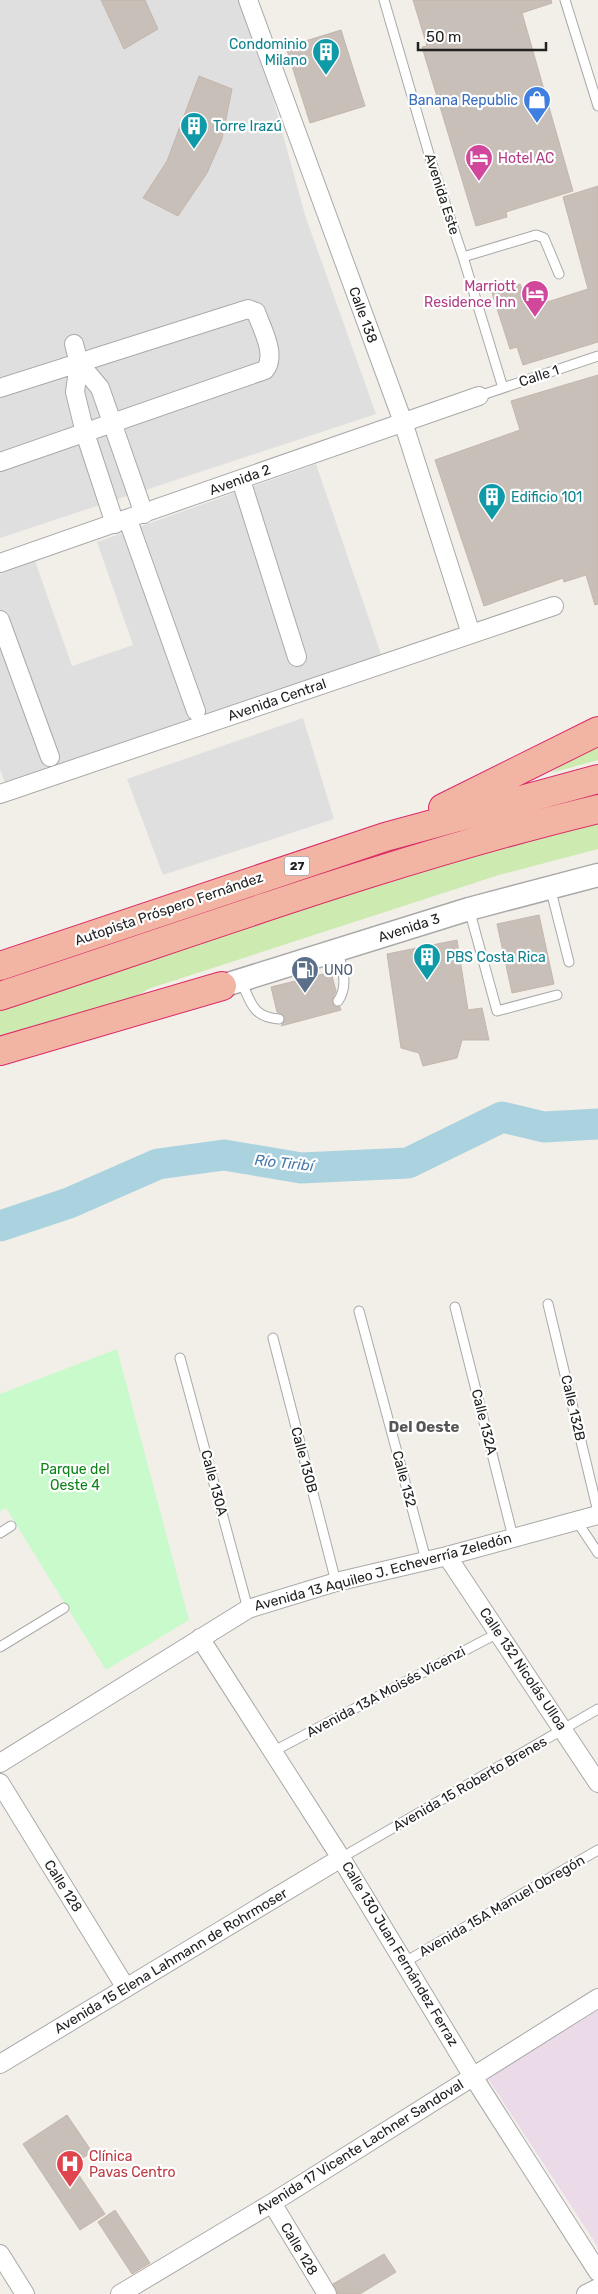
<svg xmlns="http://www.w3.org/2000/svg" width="598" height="2294" viewBox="0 0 598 2294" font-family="Rubik,sans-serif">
<rect width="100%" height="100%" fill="#f2efe9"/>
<path fill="#e0dfdf" d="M0,0H246L305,215L376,414L0,538Z
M316,464L382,657L5,783L0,769V574L35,561L72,666L133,645L97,542Z
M303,718L334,819L163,875L127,779Z"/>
<path fill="#ebdbe8" d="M598,2010V2247L487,2077Z"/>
<path fill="#cdebb0" d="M598,747V760L551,773L571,759Z
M598,816V849L499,875L148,989L127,1002L0,1035V1006L491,844Z"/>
<path fill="#c8facc" d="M117,1349L189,1620L106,1670L6,1508L0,1511V1394Z"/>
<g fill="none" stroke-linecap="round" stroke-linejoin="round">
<path stroke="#aad3df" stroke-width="31" d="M0,1226L69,1203L158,1164L224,1155L301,1168L408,1163L502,1117L544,1127L598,1124"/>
</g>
<path fill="#c7bfb8" stroke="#c4b6ab" d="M101,0H145L158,29L124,49Z
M413,0H551L552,3L522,13L573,191L506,212L507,217L476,226L422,47L427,46Z
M341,30L365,106L310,123L286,47Z
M199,76L232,89L222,139L207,173L178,216L143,198L167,161Z
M598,186V342L523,365L517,347L510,349L492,293L520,284L526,300L538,296L541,304L588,289L563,197Z
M598,375V604L595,605L586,575L564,582L563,578L484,606L435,460L520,430L511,401Z
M539,915L554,984L512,993L497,924Z
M457,940L468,1010L482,1008L489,1040H462L457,1058L423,1066L419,1053L401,1048L387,954Z
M331,972L336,991L332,1001L334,1006L340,1007L341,1010L281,1026L284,1022L285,1017L277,1012L271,987Z
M67,2115L92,2152L72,2165L105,2214L80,2230L23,2144Z
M115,2210L150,2263L132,2274L98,2222Z
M384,2254L396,2272L360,2294H338L333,2284Z"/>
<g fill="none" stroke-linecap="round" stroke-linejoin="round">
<defs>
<path id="service" d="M384,0L431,161L463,257L503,388
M565,0L598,106
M463,257L536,235L544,238L559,274
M479,396L598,356
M550,887L569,962
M469,909L497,1011L557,995
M338,951C342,968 349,986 338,1001
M241,981C251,1002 252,1017 279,1019
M548,1304L598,1512
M455,1307L513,1537
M359,1311L426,1560
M273,1338L336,1582
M180,1358L248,1609
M576,1520L598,1553
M0,1533L11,1526
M0,1647L64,1608
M274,1751L498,1633
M341,1858L598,1709
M405,1962L598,1850"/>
<path id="minor" d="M248,0L403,422L471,634
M74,344L79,363L100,388L144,514
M79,363L75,392L85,433L115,524
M0,388L248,309L256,312C262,329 277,355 265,370L0,462
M241,480L297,657
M128,520L196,711
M0,563L479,396
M0,620L50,757
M0,794L554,606
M447,1556L598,1783
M200,1638L341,1858L472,2075L598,2272
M0,1763L248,1609L336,1582L447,1556L598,1515
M0,1783L126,1988
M0,2064L341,1858
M272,2203L327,2294
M0,2254L25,2294
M120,2294L272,2203L598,1998
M586,2294L598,2288"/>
<path id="tertiary" d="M222,986L469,909L598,875"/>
<path id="trunk" d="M443,808L598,731
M0,966L385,837L598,779
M0,996C198,931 395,858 598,809
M0,1051L222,986"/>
</defs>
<use href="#service" stroke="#a9a9a9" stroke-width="11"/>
<use href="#minor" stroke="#a9a9a9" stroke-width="20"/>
<use href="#tertiary" stroke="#a9a9a9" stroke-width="25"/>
<use href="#trunk" stroke="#dc2a67" stroke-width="30"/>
<use href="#service" stroke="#fff" stroke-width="9"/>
<use href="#minor" stroke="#fff" stroke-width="18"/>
<use href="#tertiary" stroke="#fff" stroke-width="22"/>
<use href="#trunk" stroke="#f2b4a3" stroke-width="28"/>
</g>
<defs>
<symbol id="building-pin" viewBox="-11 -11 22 30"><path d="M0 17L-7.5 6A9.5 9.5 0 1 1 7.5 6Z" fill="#0f9aa8" stroke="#fff"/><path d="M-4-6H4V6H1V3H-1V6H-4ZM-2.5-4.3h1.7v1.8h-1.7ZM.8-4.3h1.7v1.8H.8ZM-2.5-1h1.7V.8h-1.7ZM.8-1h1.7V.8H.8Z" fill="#fff"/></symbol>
<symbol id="shop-pin" viewBox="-11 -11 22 30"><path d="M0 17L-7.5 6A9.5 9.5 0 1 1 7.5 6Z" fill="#3f7fe0" stroke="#fff"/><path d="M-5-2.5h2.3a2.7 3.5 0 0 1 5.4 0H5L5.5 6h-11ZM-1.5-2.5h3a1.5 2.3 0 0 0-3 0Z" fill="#fff"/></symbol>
<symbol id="hotel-pin" viewBox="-11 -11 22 30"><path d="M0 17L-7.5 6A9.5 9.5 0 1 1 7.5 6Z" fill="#d1479c" stroke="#fff"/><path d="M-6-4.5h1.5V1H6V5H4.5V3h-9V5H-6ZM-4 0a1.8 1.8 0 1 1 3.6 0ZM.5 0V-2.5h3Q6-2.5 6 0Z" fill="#fff"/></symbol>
<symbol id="fuel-pin" viewBox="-11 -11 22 30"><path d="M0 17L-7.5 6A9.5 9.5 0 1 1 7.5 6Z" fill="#5c6f8a" stroke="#fff"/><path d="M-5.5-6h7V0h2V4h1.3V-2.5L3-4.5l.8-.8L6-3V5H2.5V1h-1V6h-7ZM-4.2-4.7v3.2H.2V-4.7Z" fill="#fff"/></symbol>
<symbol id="hospital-pin" viewBox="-11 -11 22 30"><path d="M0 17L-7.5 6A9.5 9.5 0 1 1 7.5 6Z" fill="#e0444e" stroke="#fff"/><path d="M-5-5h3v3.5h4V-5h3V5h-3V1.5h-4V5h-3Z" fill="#fff"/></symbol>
</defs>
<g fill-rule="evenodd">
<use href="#building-pin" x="310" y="36" width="32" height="43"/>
<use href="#shop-pin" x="521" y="84" width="32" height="43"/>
<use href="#building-pin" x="178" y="110" width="32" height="43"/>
<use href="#hotel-pin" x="463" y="142" width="32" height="43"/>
<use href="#hotel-pin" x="519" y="278" width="32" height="43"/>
<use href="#building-pin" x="476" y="481" width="32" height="43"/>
<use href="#building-pin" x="411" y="941" width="32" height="43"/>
<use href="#fuel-pin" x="289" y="954" width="32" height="43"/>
<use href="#hospital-pin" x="54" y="2148" width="32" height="43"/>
</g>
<g text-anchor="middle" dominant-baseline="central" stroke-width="4.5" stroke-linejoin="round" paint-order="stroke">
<rect fill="#fff" stroke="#646464" stroke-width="1" x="284.5" y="856.5" width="25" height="19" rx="4"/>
<g font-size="12" font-weight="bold" fill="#222">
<text x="297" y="866">27</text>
</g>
<g font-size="14" fill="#0d838f" stroke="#fff" text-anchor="start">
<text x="307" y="44" text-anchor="end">Condominio<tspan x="307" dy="16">Milano</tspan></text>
<text x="213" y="126">Torre Irazú</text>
<text x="511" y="497">Edificio 101</text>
<text x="446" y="957">PBS Costa Rica</text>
</g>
<g font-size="14" fill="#366cbe" stroke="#fff" text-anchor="end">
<text x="518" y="100">Banana Republic</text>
</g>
<g font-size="14" fill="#b23c85" stroke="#fff" text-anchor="start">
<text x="498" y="158">Hotel AC</text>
<text x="516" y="286" text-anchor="end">Marriott<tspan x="516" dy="16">Residence Inn</tspan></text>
</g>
<g font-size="14" fill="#222" stroke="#fff">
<text transform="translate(442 194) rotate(72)">Avenida Este</text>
<text transform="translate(363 315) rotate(70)">Calle 138</text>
<text transform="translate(539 376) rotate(-18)">Calle 1</text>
<text transform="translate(240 480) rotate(-20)">Avenida 2</text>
<text transform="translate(277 700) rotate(-19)">Avenida Central</text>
<text transform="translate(169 909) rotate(-19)">Autopista Próspero Fernández</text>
<text transform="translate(409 928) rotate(-18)">Avenida 3</text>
<text transform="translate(573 1408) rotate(77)">Calle 132B</text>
<text transform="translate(484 1422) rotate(76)">Calle 132A</text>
<text transform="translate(304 1460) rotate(75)">Calle 130B</text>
<text transform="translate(404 1479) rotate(75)">Calle 132</text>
<text transform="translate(214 1483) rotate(75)">Calle 130A</text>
<text transform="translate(383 1572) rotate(-15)">Avenida 13 Aquileo J. Echeverría Zeledón</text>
<text transform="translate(523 1669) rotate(56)">Calle 132 Nicolás Ulloa</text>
<text transform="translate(386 1692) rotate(-28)">Avenida 13A Moisés Vicenzi</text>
<text transform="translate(470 1784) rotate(-30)">Avenida 15 Roberto Brenes</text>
<text transform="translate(63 1886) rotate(58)">Calle 128</text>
<text transform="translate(502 1906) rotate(-30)">Avenida 15A Manuel Obregón</text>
<text transform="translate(400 1954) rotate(59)">Calle 130 Juan Fernández Ferraz</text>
<text transform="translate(171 1961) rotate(-31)">Avenida 15 Elena Lahmann de Rohrmoser</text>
<text transform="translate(360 2147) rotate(-32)">Avenida 17 Vicente Lachner Sandoval</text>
<text transform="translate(299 2249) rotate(59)">Calle 128</text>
</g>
<g font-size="14" fill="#4e5e75" stroke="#fff" text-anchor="start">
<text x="324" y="970">UNO</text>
</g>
<g font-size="14" fill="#0c8416" stroke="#fff">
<text x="75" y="1469">Parque del<tspan x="75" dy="16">Oeste 4</tspan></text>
</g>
<g font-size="14" fill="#be3a42" stroke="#fff" text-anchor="start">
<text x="89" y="2156">Clínica<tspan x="89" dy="16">Pavas Centro</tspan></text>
</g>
<g font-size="15" font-style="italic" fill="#4a7aab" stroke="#fff">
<text transform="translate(284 1163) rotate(6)">Río Tiribí</text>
</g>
<g font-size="15" font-weight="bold" fill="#555" stroke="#fff">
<text x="424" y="1427">Del Oeste</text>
</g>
</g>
<path d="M418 42v8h128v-8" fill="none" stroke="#222222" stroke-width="2.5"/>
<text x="426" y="42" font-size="15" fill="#222222" stroke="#ffffff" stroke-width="4" paint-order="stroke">50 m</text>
</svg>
